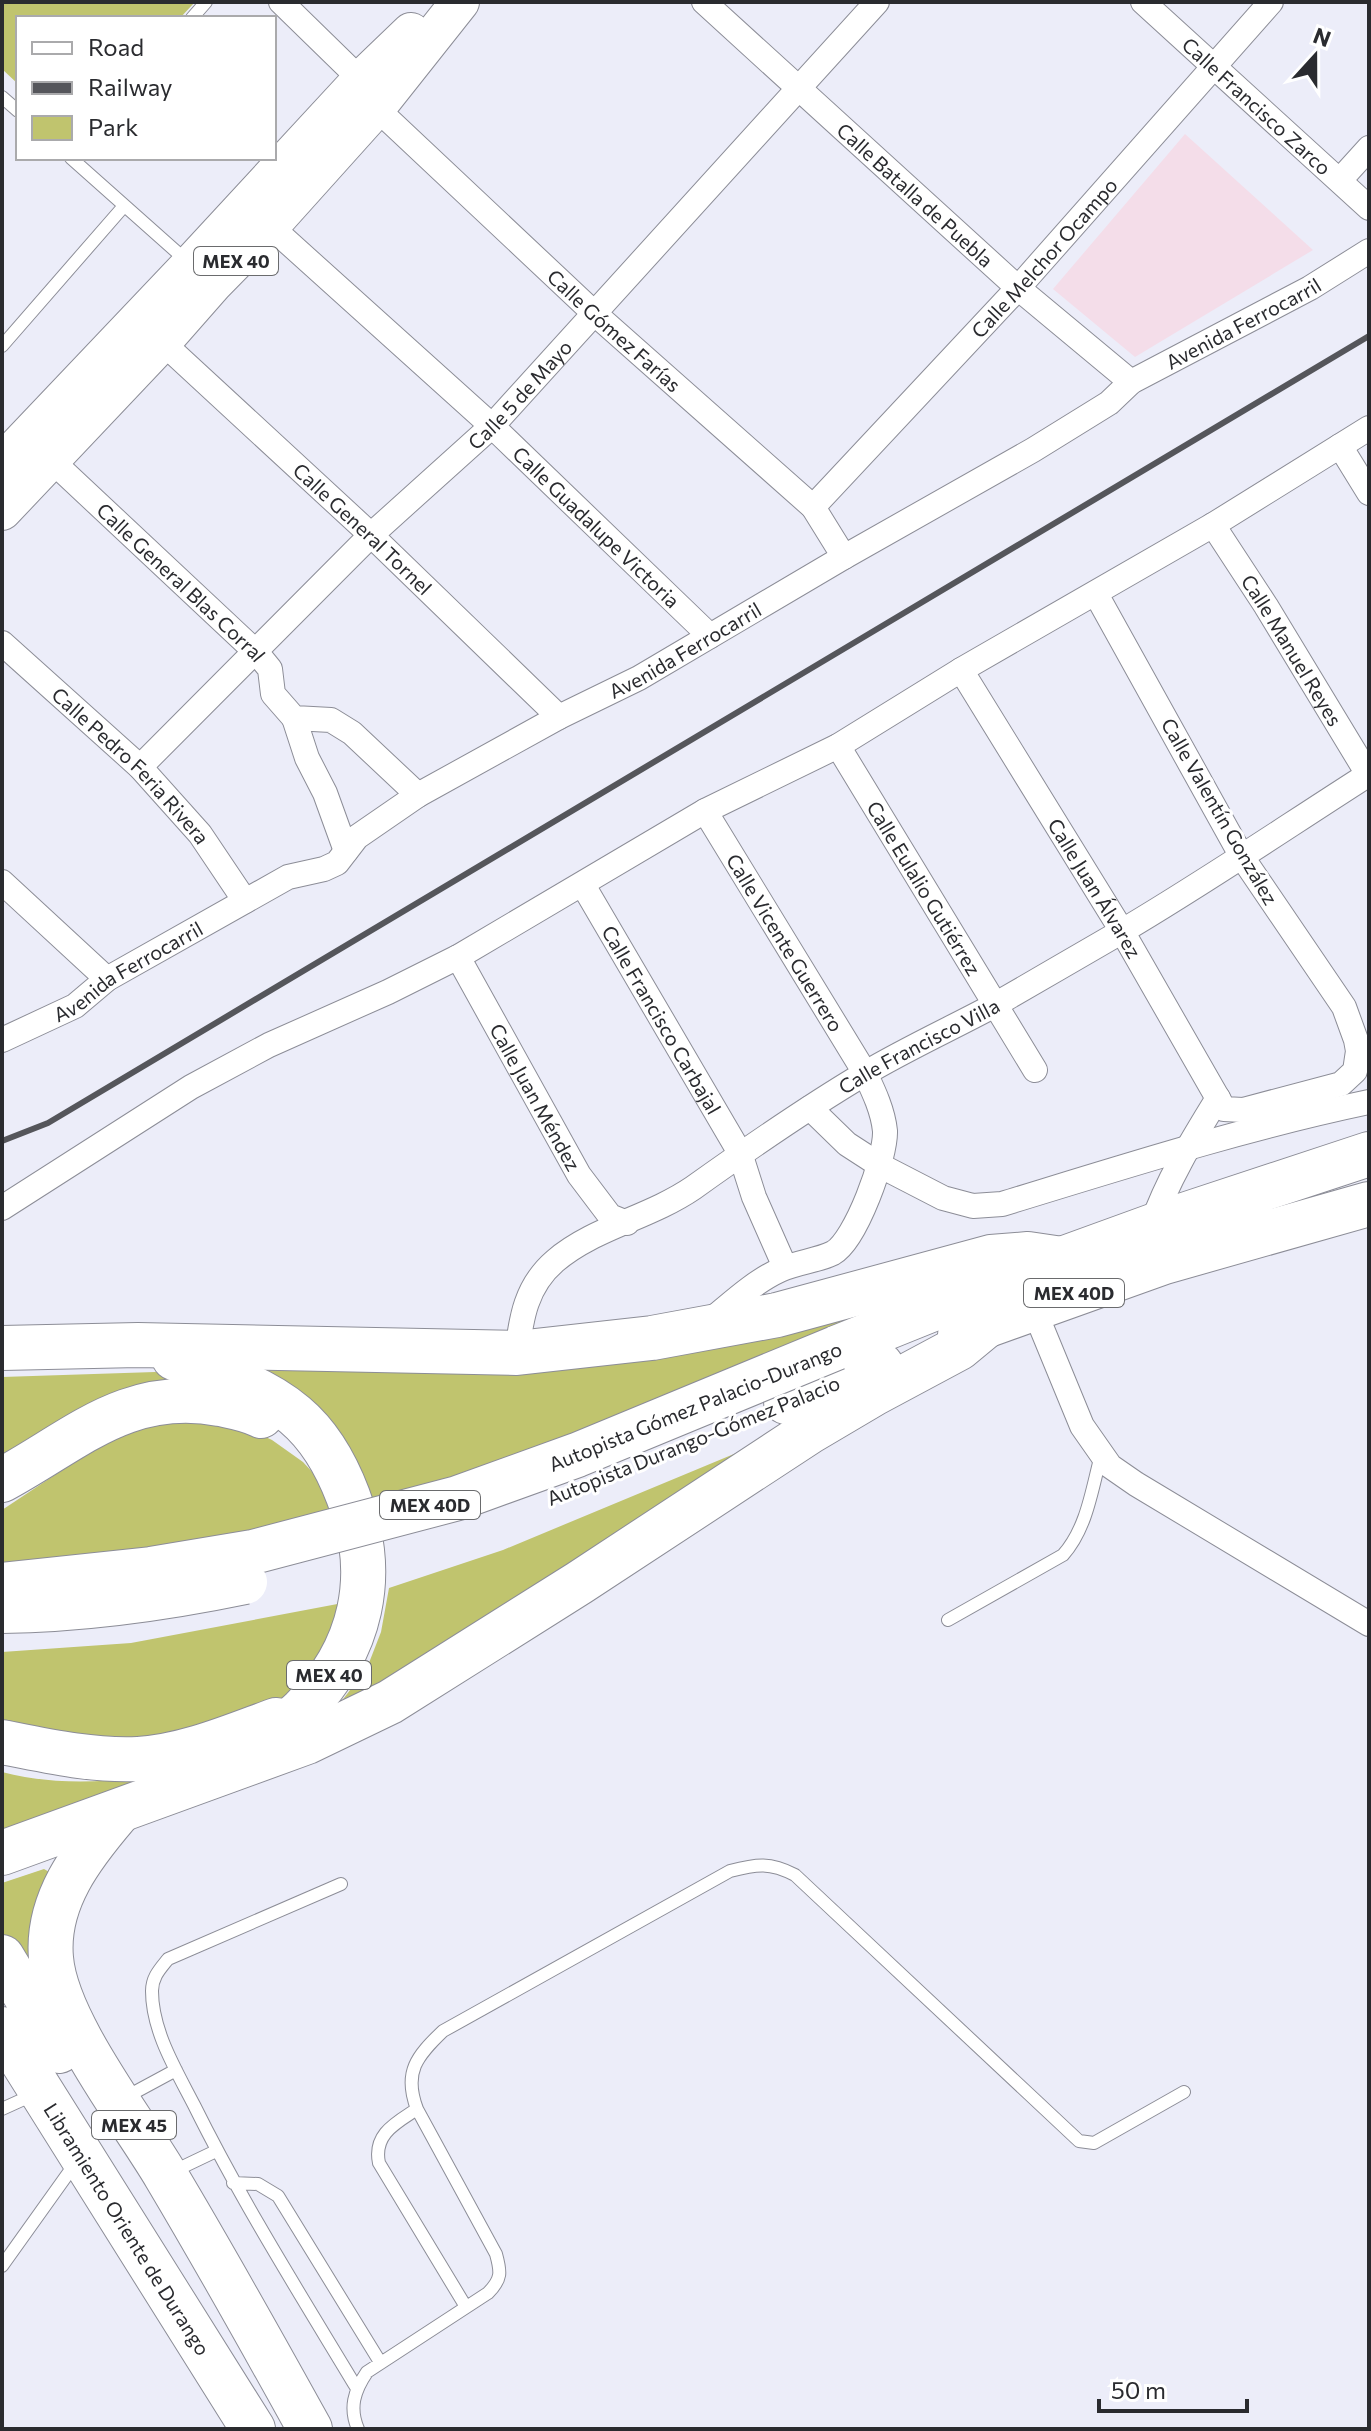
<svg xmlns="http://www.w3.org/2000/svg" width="1371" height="2431" viewBox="0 0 1371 2431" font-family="Commissioner,sans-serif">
<rect width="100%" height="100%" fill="#ecedf9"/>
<path fill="#f4dde9" d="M1185,134L1313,250L1135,357L1053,289Z"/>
<path fill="#c0c46e" d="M2,2H195L180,18H18V84L2,69Z
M980,1282L372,1510L231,1361L332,1366Z
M155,1372L193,1378L213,1390L2,1472V1377Z
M823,1417L317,1733L367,1668L381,1632L389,1588L503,1550Z
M167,1418L238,1424L272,1440L303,1462L328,1489L343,1520L2,1577V1510L94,1449L132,1428Z
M348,1602L305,1690L204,1742L2,1744V1652L131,1643Z
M196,1770L2,1840V1772C67,1789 130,1780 196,1770Z
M44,1869L51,1873L36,1979L2,1944V1883Z"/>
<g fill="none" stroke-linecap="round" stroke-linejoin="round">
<defs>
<path id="lane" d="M192,18L206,2
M2,97L18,111
M71,158L188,262
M2,346L124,206
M948,1620L1063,1555C1087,1528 1092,1489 1101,1455
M341,1884L168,1959C160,1969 152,1977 152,1991C152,2031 176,2070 194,2105C242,2202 300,2294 356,2387
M126,2097L176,2070
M2,2109L35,2094
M417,2109C396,2123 373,2134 379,2163L466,2307
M172,2172L216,2151
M233,2183L258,2184L278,2196L380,2362
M2,2266L77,2161
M358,2429C349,2408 354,2391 367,2372L488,2293C502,2279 501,2272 496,2254L417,2109C403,2072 417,2056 443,2031L730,1871C757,1864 770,1862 795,1875L1079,2141L1094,2143L1184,2092"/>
<g id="street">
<path d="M281,2L361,80"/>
<path id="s1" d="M704,2L1018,288L1131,382"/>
<path id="s2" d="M1143,2L1369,208"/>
<path id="s3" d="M376,108L594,313L813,507L844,557"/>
<path d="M1340,180L1369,148"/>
<path id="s4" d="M270,226L492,426L710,636"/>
<path id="s5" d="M162,342L371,535L559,717"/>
<path d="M1340,446L1369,493"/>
<path id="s6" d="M50,459L257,653L270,669L273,694L294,718L331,720L352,733L418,795"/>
<path id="s7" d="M813,507L1018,288L1271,2"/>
<path id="s8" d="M1213,525L1266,606L1369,776"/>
<path id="s9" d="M2,643L140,767L200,834L245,901"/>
<path id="s10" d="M961,670L1122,931L1224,1109L1243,1110L1341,1084L1355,1071L1358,1051L1356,1040L1344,1007L1242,857L1096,594"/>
<path d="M294,718L307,758L325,793L346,851"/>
<path id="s11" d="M838,746L1035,1070"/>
<path id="s12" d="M140,767L371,535L492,426L877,2"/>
<path id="s13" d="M705,811L865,1073C874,1092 883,1111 885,1131C886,1157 856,1240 833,1253C817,1261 797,1262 780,1270C754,1282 733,1302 711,1320"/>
<path d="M2,882L107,979"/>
<path id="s14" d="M583,885L740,1153L754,1197L785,1267"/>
<path id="s15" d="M458,957L579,1175L610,1216L627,1223"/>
<path id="s16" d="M2,1040L75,1006L107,979L288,877L324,869L337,863L357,837L418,795L559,717L639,678L844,557L1033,450L1109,403L1131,382L1310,288L1369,251"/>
<path d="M810,1108L847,1144L881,1166L943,1198L973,1206L1002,1204C1123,1167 1245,1128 1369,1102"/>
<path d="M2,1208L191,1087L269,1045L388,992L458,957L705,811L838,746L961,670L1213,525L1369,428"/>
<path d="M1151,1227C1167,1181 1192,1140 1218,1098"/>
<path d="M1033,1307L1082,1426L1110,1466L1136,1484L1369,1624"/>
<path id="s17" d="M517,1353C521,1318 526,1286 555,1261C593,1228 649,1218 693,1188C749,1148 805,1109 864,1074C906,1049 950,1029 993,1006C1035,982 1077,957 1119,933C1204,883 1286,827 1369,774"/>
</g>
<path id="primary" d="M2,463L191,264L361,80L411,32
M2,511L162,342L213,284L270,226L376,108L460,2"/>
<g id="highway">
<path d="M960,1335L1164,1262L1369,1204"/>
<path d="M2,1348L138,1345L517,1353L652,1338L777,1315L991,1257L1028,1254L1062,1259"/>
<path d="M836,1348L1015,1276L1172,1219L1369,1154"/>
<path d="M174,1358C216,1373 261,1386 295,1415C320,1436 337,1467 348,1496C379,1575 362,1650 302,1710C288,1724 268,1734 252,1745"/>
<path d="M786,1402L881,1365"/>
<path d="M2,1480C76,1440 127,1387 220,1404C234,1407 248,1409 261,1416"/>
<path d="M2,1742C47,1751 92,1761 138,1759C186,1756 232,1736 276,1720"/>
<path d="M117,1814C82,1855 46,1901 51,1958C56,2022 133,2120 166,2176C216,2260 263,2344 310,2429"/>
<path d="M2,1853L307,1742L390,1702L579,1583L809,1432L875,1393L959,1348L988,1324"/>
<path d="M2,1957L59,2051"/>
<path id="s18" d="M2,2029L253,2429"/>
</g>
</defs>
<use href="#lane" stroke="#8c8d97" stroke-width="14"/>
<use href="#street" stroke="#8c8d97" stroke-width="26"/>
<use href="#primary" stroke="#8c8d97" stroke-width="40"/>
<use href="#highway" stroke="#8c8d97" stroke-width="46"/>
<use href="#lane" stroke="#fff" stroke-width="12"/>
<use href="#street" stroke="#fff" stroke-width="24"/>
<use href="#primary" stroke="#fff" stroke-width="38"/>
<use href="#highway" stroke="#fff" stroke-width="44"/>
<path stroke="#55565b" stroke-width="6" d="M2,1141L48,1123L1369,336"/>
<defs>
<path id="highway-bridge" d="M2,1585L151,1569L253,1552L458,1498L577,1455L836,1348
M2,1611C86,1610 163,1599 245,1582"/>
</defs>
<use href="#highway-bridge" stroke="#8c8d97" stroke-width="46" stroke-linecap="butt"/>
<use href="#highway-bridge" stroke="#fff" stroke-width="44"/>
</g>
<g text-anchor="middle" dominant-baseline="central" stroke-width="6" stroke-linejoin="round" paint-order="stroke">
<g fill="#fff" stroke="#6a6b6d" stroke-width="2">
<rect x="194" y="247" width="84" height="28" rx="6"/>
<rect x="1024" y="1279" width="100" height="28" rx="6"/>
<rect x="380" y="1491" width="100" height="28" rx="6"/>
<rect x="287" y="1661" width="84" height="28" rx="6"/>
<rect x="92" y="2111" width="84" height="28" rx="6"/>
</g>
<g font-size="18" font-weight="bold" fill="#2a2b2f">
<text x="236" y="261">MEX 40</text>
<text x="1074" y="1293">MEX 40D</text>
<text x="430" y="1505">MEX 40D</text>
<text x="329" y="1675">MEX 40</text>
<text x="134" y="2125">MEX 45</text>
</g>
<g font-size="20" fill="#2a2b2f" stroke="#fff">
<text stroke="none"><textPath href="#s2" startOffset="154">Calle Francisco Zarco</textPath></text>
<text stroke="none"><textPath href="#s1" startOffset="286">Calle Batalla de Puebla</textPath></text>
<text stroke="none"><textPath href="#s7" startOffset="340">Calle Melchor Ocampo</textPath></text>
<text stroke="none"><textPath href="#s16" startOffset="1440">Avenida Ferrocarril</textPath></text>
<text stroke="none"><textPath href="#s3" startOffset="326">Calle Gómez Farías</textPath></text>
<text stroke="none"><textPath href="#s12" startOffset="532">Calle 5 de Mayo</textPath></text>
<text stroke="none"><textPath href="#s4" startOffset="444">Calle Guadalupe Victoria</textPath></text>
<text stroke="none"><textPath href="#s5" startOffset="274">Calle General Tornel</textPath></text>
<text stroke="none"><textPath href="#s6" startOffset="180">Calle General Blas Corral</textPath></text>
<text stroke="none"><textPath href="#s16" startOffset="792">Avenida Ferrocarril</textPath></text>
<text stroke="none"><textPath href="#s8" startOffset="148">Calle Manuel Reyes</textPath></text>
<text stroke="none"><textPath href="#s9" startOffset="178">Calle Pedro Feria Rivera</textPath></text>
<text transform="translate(1220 811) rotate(60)">Calle Valentín González</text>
<text stroke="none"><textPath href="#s11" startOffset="166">Calle Eulalio Gutiérrez</textPath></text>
<text stroke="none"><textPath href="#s10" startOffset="256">Calle Juan Álvarez</textPath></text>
<text stroke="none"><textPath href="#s13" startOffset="154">Calle Vicente Guerrero</textPath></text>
<text stroke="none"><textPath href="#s16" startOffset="144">Avenida Ferrocarril</textPath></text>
<text stroke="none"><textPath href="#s14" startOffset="156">Calle Francisco Carbajal</textPath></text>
<text stroke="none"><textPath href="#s17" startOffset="526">Calle Francisco Villa</textPath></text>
<text stroke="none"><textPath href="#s15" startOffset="160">Calle Juan Méndez</textPath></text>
<text transform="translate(695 1406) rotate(-22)">Autopista Gómez Palacio-Durango</text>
<text transform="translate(693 1440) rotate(-22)">Autopista Durango-Gómez Palacio</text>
<text stroke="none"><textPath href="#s18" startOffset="236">Libramiento Oriente de Durango</textPath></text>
</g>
</g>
<rect width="1371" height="2431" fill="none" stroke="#2a2b2f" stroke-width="8"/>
<rect x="16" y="16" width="260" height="144" fill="#ffffff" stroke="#aaaaac" stroke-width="2"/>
<rect x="32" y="42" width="40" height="12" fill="#ffffff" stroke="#aaaaac" stroke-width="2"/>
<text x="88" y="56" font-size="24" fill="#2a2b2f">Road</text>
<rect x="32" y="82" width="40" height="12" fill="#55565b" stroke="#aaaaac" stroke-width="2"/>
<text x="88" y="96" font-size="24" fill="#2a2b2f">Railway</text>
<rect x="32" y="116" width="40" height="24" fill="#c0c46e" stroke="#aaaaac" stroke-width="2"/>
<text x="88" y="136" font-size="24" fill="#2a2b2f">Park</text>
<g transform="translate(1315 56) rotate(21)" stroke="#ffffff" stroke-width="6" paint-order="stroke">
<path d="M0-6L14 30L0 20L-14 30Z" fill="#2a2b2f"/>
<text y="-12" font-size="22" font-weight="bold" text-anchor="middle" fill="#2a2b2f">N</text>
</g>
<path d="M1099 2399v12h148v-12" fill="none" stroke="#2a2b2f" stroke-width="4"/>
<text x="1111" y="2399" font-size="24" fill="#2a2b2f" stroke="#ffffff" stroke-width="6" paint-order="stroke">50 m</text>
</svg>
